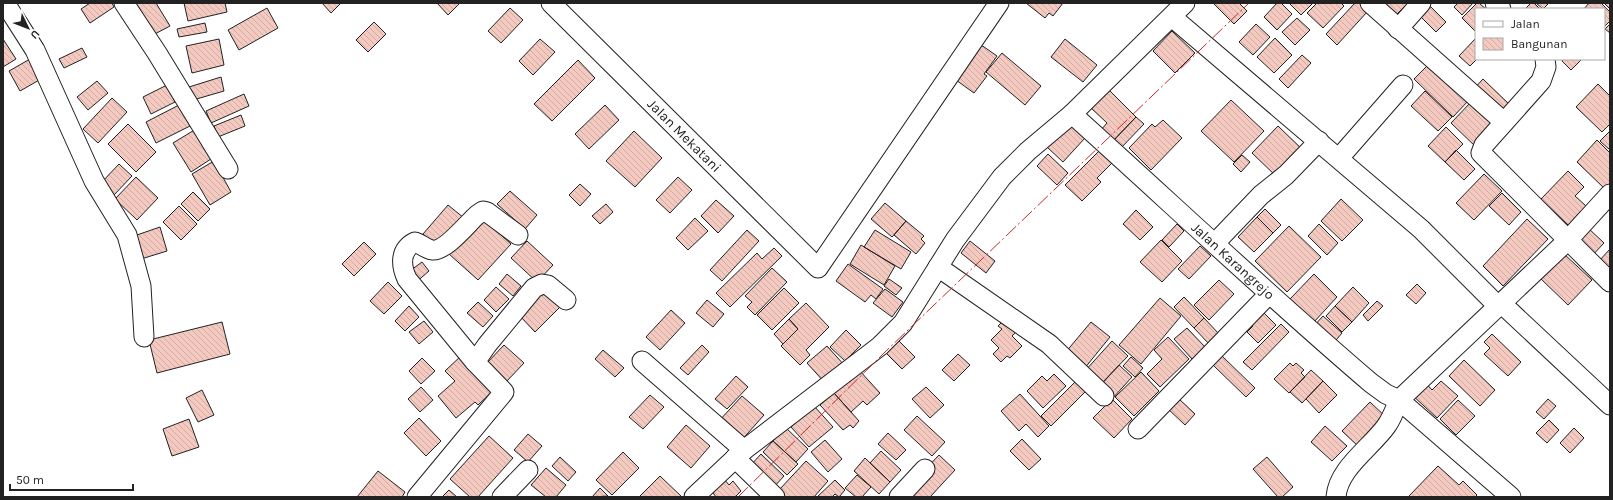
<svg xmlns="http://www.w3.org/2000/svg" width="1613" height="500" viewBox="0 0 1613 500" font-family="Karla,sans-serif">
<defs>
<pattern id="building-back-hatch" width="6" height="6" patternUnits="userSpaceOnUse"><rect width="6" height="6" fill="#f3c9c0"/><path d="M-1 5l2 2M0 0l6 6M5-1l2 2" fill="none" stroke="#d0aca5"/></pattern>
</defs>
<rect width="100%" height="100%" fill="#fff"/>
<path fill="url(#building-back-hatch)" stroke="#222" d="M90,3H112L114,7L90,23L81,9Z
M134,3H156L170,26L153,35Z
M184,3H225L227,12L188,21Z
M322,3H341L331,13Z
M437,3H460L448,15Z
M1026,3H1063L1053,16L1049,13L1045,18Z
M1213,3H1239L1247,11L1234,24Z
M1277,3H1281L1292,14L1277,30L1264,17Z
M1289,3H1313L1301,15Z
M1317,3H1341L1344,6L1323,28L1307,13Z
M1355,3H1359L1368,11L1337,45L1326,34Z
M1377,3H1408L1393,18Z
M1427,3L1446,22L1436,32L1416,12Z
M1458,3H1473L1462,15L1454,7Z
M1477,3H1479L1486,9H1476V32L1462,18Z
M1531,3H1534L1540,9H1525Z
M1536,3H1549L1543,9Z
M1589,3H1601L1610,12V21L1604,27V9H1584Z
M1604,3H1610V9Z
M267,8L278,28L239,50L228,30Z
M510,8L523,20L501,43L488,31Z
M1297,18L1310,30L1295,45L1282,32Z
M374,22L386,34L368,52L356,40Z
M205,23L207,32L179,37L177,29Z
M1256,24L1270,37L1253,55L1239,42Z
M1610,24V33L1605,29Z
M1172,31L1195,53L1175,73L1153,51Z
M1275,38L1292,55L1274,73L1257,57Z
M1476,38L1477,59L1470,66L1459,56Z
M3,39L16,59L3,67Z
M219,39L224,65L192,73L186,46Z
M540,39L555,52L533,75L519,61Z
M1065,39L1097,65L1083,82L1051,57Z
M977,42L997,56L984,74L987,76L974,93L956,80Z
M82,48L87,57L64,68L59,59Z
M1002,53L1041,86L1025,105L986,72Z
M1302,55L1311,63L1288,88L1279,79Z
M30,59L41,79L20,91L9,71Z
M1563,59H1582L1571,70L1562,61Z
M578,60L595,78L552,121L534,104Z
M1429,64L1468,101L1453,117L1414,79Z
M221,77L224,91L193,100L189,87Z
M1483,79L1511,106L1501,117L1473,90Z
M97,81L108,93L88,110L77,97Z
M1598,84L1610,96V124L1602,132L1576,107Z
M167,85L175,102L151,114L143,97Z
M1108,89L1136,117L1112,142L1100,131L1107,123L1090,107Z
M1425,91L1452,117L1438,131L1411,106Z
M244,94L249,106L211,123L206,111Z
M112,98L127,112L98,143L83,129Z
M1231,100L1264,131L1234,162L1201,131Z
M1471,102L1496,126L1476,147L1451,123Z
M179,105L190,126L156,143L146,122Z
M605,105L619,120L589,149L575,134Z
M241,115L245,126L218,137L214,126Z
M1136,117L1144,124L1120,149L1112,142Z
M1163,120L1182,138L1151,170L1129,148L1152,124L1155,127Z
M1069,123L1085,138L1063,162L1047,147Z
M128,124L156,152L136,172L108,144Z
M1278,126L1304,151L1278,178L1252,153Z
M1446,127L1463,144L1445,162L1428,146Z
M196,129L214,157L191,172L173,143Z
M634,131L662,158L635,187L606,161Z
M1610,131V150L1600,141Z
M1597,140L1610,153V187L1607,191L1577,162Z
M1456,150L1475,169L1464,180L1445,162Z
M1099,151L1112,163L1097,178L1101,182L1082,201L1065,185Z
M1048,154L1068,173L1057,185L1037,166Z
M1242,155L1250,162L1241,172L1233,164Z
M214,161L231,192L210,205L192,174Z
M119,164L132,176L114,195L101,183Z
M1568,171L1584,187L1575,196L1586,206L1568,225L1541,199Z
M1484,174L1502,191L1474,220L1456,203Z
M136,177L158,198L137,220L115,199Z
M678,177L692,190L670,213L656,200Z
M580,184L591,194L580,206L569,195Z
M510,191L537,215L525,229L497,204Z
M193,192L210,209L198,221L181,204Z
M1502,193L1521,212L1509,225L1489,206Z
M1341,199L1363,220L1342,241L1321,221Z
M716,200L734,216L718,233L701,216Z
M885,203L906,221L892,237L871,219Z
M606,204L613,212L600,224L592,216Z
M448,205L464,218L438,248L423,234Z
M179,206L197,224L181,240L163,222Z
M1265,209L1281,225L1273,233L1257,217Z
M1136,210L1153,227L1140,240L1123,224Z
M1257,217L1273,233L1254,252L1238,237Z
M482,218L511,244L478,280L449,254Z
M695,218L708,231L688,250L676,238Z
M1527,219L1548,239L1503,286L1483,266Z
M906,221L924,236L921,239L925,243L916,254L894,235Z
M1177,224L1184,231L1169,247L1162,240Z
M1319,224L1338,243L1327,255L1308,236Z
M1289,226L1321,257L1287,292L1255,261Z
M160,227L167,251L141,259L134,236Z
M1587,227L1604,243L1590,258L1573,241Z
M747,230L759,241L722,281L710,270Z
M875,230L911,252L901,269L864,247Z
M1161,240L1182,261L1162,282L1140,262Z
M527,241L553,265L537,282L511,258Z
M970,241L995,261L986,273L961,253Z
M364,242L376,254L354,276L342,264Z
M861,245L895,266L884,285L850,264Z
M1200,246L1211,256L1189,279L1178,269Z
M774,248L782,256L730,307L716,293L757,253L762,259Z
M1610,249V272L1599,261Z
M1563,253L1592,280L1568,305L1540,278Z
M422,262L429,271L415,283L407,273Z
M848,264L883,289L876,299L871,295L865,302L836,281Z
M772,268L787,282L755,315L747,307L752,302L745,296Z
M507,274L521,286L513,296L499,284Z
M1314,274L1337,297L1314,322L1290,299Z
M889,279L902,288L896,295L884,286Z
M1219,280L1234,294L1209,320L1194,305Z
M388,282L402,296L384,314L370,301Z
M1417,284L1426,293L1416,304L1406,295Z
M496,287L509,299L496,312L484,300Z
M1353,287L1369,303L1352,322L1335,306Z
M784,288L799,303L772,330L757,315Z
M885,289L903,302L892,317L873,303Z
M544,290L561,306L535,332L519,315Z
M1184,297L1204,318L1194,328L1174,307Z
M1160,298L1181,316L1141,364L1119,345Z
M707,300L724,314L713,327L696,313Z
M1377,301L1383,306L1368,321L1363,315Z
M478,302L493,316L483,327L467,313Z
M806,303L829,327L806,350L810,355L800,365L781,346L798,329L789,319Z
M409,306L419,317L405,331L395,321Z
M1335,306L1352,322L1342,332L1326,316Z
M671,310L685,323L660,350L646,337Z
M1261,310L1276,325L1258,343L1247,332L1253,326L1249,323Z
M1323,316L1342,333L1332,345L1312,328Z
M1006,318L1018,330L1012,336L1022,346L1010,358L1007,356L1001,362L993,354L999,348L991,340L1002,329L998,326Z
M1204,318L1220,335L1210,345L1194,328Z
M789,319L798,329L783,344L774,334Z
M424,321L433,332L419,344L409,332Z
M222,322L230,354L157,373L149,340Z
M1091,322L1110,337L1084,369L1065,353Z
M1281,324L1289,332L1252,370L1243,362Z
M1187,328L1205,347L1192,359L1174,339Z
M846,330L861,345L845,361L830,347Z
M1492,334L1521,362L1508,376L1484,354L1490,348L1484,342Z
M1168,337L1189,359L1160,387L1147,374L1162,359L1154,350Z
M896,338L915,357L902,369L884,351Z
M1112,341L1128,356L1100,385L1085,371Z
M504,345L524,363L506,382L486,364Z
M702,345L709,352L688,375L680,368Z
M827,346L845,366L825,383L807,363Z
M603,350L624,368L615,377L595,359Z
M958,354L970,365L954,381L942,370Z
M462,355L494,390L478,405L475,402L456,418L438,396L455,381L445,371Z
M1222,356L1255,388L1246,397L1213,365Z
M1131,357L1143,368L1135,377L1123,366Z
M422,358L435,371L421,384L409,371Z
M1464,360L1495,390L1480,406L1449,376Z
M1290,363L1293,366L1296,363L1304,370L1301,373L1305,377L1289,393L1274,379Z
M1119,365L1132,377L1112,399L1099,387Z
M859,370L880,393L867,405L863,401L851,412L834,393Z
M1311,370L1323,381L1302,403L1290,392Z
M1141,372L1159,391L1134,416L1115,397Z
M1054,374L1066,386L1043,408L1027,391L1042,376L1047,381Z
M736,376L748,387L727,409L715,399Z
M1077,380L1087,390L1051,426L1041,416Z
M1323,381L1337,395L1319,413L1306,399Z
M1424,381L1432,390L1441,381L1458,396L1437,418L1411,394Z
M421,387L433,400L420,412L408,399Z
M926,387L944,405L930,418L912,399Z
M202,390L214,415L198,422L186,398Z
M834,393L859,421L853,428L850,425L843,430L820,405Z
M1020,394L1049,426L1038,437L1026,424L1019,431L1001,411Z
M650,395L664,407L643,429L629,417Z
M742,396L764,415L740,442L718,422Z
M1176,396L1195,414L1185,425L1166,407Z
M1112,399L1132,419L1114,438L1093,418Z
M1548,399L1556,406L1544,419L1536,412Z
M1458,400L1475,416L1456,435L1440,419Z
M1370,402L1388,419L1360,448L1342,431Z
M814,406L833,427L809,447L791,427Z
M917,416L945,442L932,456L904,430Z
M419,418L441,441L426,456L404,433Z
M189,419L199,447L172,456L163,429Z
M1549,420L1559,430L1547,443L1536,433Z
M686,425L710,446L691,468L667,447Z
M1325,426L1347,446L1332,461L1311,442Z
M786,428L808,449L796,462L773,441Z
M1574,428L1584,438L1570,453L1560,443Z
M888,433L906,450L896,460L878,444Z
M528,434L542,446L528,462L514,450Z
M489,436L513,458L478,497H470L450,479Z
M1022,439L1041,459L1029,470L1010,451Z
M825,440L842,459L828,472L811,452Z
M773,441L798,464L787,475L763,452Z
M881,451L901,470L890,482L870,463Z
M623,452L639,468L612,495L596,480Z
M761,454L784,476L773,488L750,466Z
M939,455L955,470L930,497H914L906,490Z
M560,457L576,472L568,481L552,466Z
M1267,457L1293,487L1282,497H1278L1253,469Z
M865,458L890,482L879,494L854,471Z
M806,461L828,481L814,497H786L779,490Z
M1438,466L1459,485L1463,481L1477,495L1475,497H1408Z
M546,468L566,485L556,497H546L531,485Z
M378,471L405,492L402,497H357Z
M857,475L871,487L862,497H856L845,488Z
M660,476L682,497H639Z
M724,479L729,485L733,481L741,491L735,497H716L711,490Z
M835,480L845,490L839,497L835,494L832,497H817Z
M600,488L608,496L592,497Z
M449,490L457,497H442Z"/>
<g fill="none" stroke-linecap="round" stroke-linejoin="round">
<defs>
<g id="minor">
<path d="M5,3L35,50L94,181L127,235L141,286L144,337"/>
<path d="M124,3L157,53L228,169"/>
<path id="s1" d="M551,3L818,268L999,3"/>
<path d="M1370,3L1504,122"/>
<path d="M1495,3L1501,9"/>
<path d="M1172,17L1421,229L1498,306"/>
<path d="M1398,29L1421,3"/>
<path d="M1545,59L1546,67L1541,81L1484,145L1481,153L1610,282"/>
<path id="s2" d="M1072,114C1172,204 1269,296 1371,383L1386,394L1399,400L1511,497"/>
<path d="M1339,158L1403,85"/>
<path d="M1215,243L1261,195L1286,175L1319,141"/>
<path d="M938,267L1049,344L1104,396"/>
<path d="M1501,303L1610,405"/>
<path d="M642,361L744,450"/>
<path d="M475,362L407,279C401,266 399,250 415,242C421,244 426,249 432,250C445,252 468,223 477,215L483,211L487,212L518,235"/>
<path d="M1138,429L1269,294"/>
<path d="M735,458L775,497"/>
<path d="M417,497L504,392L475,362L487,345L534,288L542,284L548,285L566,300"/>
<path d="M502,497L528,470"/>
<path d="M694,497L744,450L880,346L903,323L955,240L1002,177L1028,151L1072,114L1185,3"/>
<path d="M899,497L925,469"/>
<path d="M1336,497C1338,468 1372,447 1387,425C1392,418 1395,409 1399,400L1567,241L1610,194"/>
</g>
</defs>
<use href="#minor" stroke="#222" stroke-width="21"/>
<use href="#minor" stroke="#fff" stroke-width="19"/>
<path stroke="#c62828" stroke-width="1" stroke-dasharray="14 3 2 3" stroke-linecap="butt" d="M738,497L884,353L1249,3"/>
</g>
<g text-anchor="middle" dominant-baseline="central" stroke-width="3" stroke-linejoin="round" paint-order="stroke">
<g font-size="14" fill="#222" stroke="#fff">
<text stroke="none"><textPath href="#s1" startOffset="188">Jalan Mekatani</textPath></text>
<text stroke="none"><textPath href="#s2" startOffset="218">Jalan Karangrejo</textPath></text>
</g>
</g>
<rect width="1613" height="500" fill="none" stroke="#222222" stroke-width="8"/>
<rect x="1475" y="8" width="130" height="52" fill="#ffffff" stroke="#a7a7a7"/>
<rect x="1483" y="21" width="20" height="6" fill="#ffffff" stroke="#a7a7a7"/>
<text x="1511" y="28" font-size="12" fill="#222222">Jalan</text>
<rect x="1483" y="38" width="20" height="12" fill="url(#building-back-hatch)" stroke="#a7a7a7"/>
<text x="1511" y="48" font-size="12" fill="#222222">Bangunan</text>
<g transform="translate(28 28) rotate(133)" stroke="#ffffff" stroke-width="3" paint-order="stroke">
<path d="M0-3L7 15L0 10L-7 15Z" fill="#222222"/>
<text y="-6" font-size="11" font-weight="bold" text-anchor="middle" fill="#222222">U</text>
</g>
<path d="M10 484v6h123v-6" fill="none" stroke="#222222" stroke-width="2"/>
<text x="16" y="484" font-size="12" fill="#222222" stroke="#ffffff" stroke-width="3" paint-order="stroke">50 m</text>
</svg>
